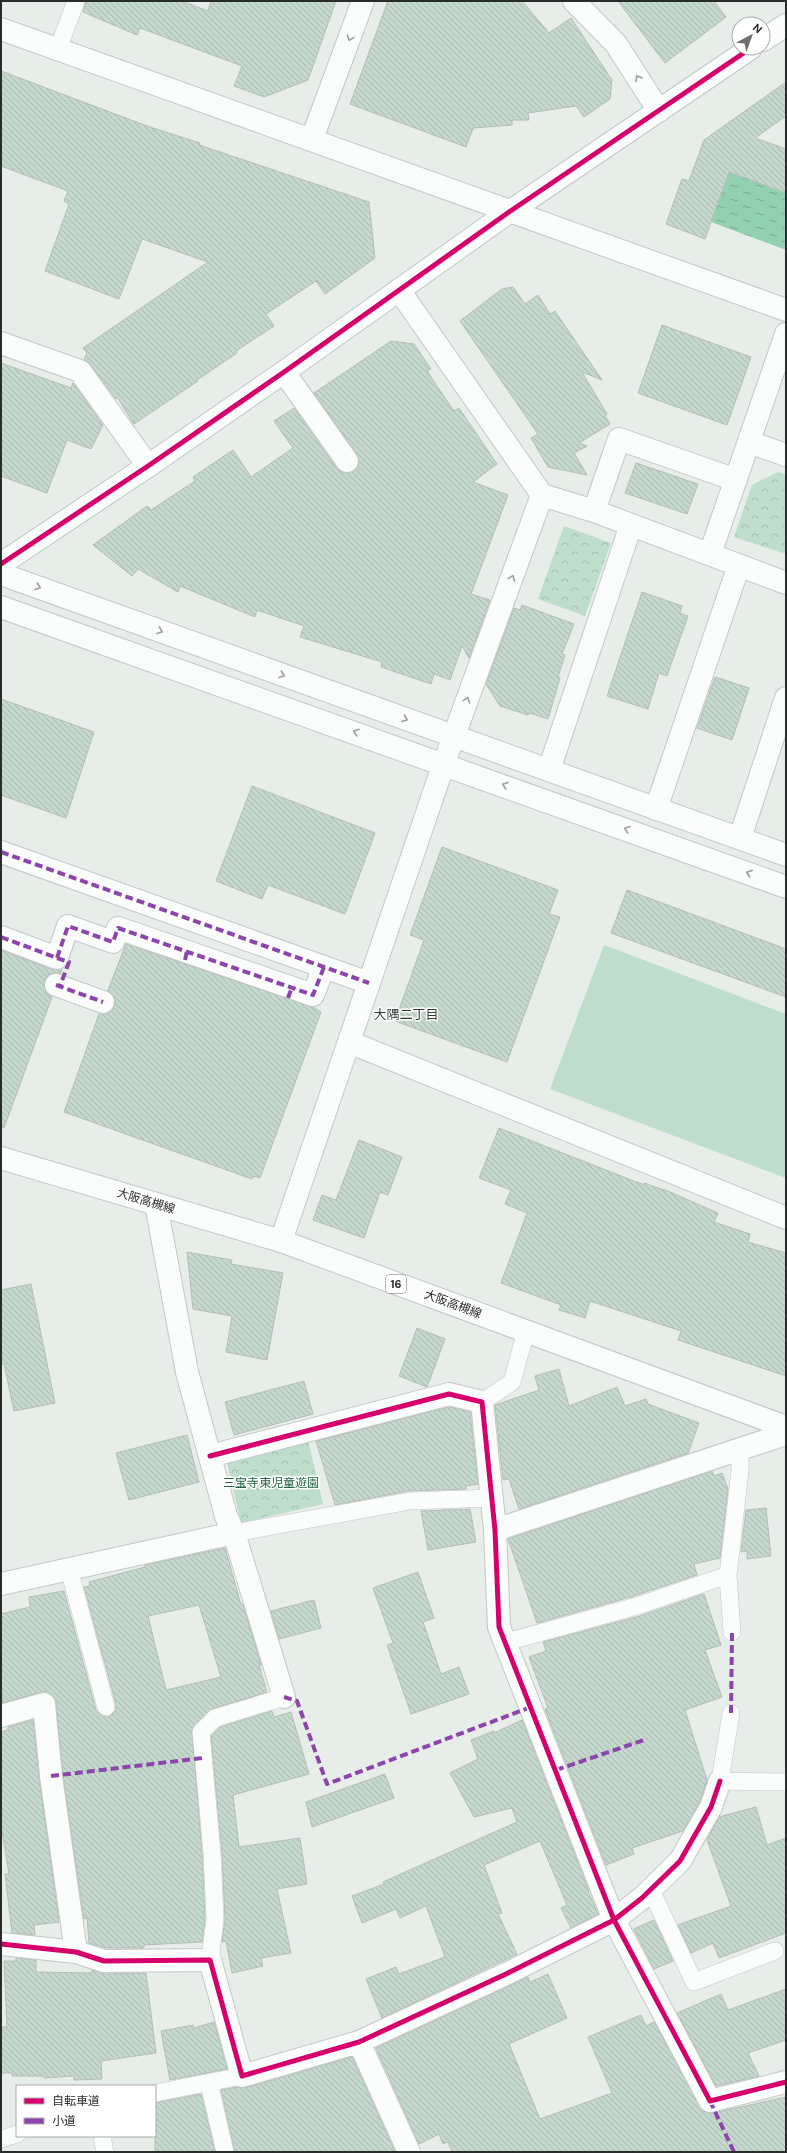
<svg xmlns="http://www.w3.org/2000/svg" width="787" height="2153" viewBox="0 0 787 2153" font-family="'DM Sans','Noto Sans JP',sans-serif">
<defs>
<pattern id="park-crowns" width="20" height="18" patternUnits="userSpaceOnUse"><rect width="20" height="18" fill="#beddcb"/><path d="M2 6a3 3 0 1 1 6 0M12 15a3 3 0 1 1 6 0" fill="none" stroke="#a3beae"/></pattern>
<pattern id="water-ripples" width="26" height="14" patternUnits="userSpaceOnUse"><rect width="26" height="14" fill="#92d1af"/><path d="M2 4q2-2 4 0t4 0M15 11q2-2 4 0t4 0" fill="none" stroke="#77aa8f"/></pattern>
<pattern id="building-back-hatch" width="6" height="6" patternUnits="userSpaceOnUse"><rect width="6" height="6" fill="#c4d8cd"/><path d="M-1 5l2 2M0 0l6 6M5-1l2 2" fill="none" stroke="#a8bab0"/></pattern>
</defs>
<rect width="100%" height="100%" fill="#e7ede9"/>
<path fill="url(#park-crowns)" d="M778,472L786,475V554L734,537L752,485Z
M564,526L611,543L585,616L538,599Z
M308,1440L323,1504L241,1523L226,1459Z"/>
<path fill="#beddcb" d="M604,945L786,1014V1178L550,1089Z"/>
<path fill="url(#water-ripples)" d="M729,172L786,193V250L711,222Z"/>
<path fill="url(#building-back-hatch)" stroke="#b7bcb9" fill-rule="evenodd" d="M86,1H182L208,11L211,1H336L308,80L264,97L234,86L242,66L140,28L137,35L83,12Z
M388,1H522L549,33L571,18L612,80L610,99L584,117L576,106L528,113L529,120H512V125L473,128L466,147L350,104Z
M618,1H714L726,17L665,63Z
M1,71L147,126L200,143L199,145L369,202L375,258L325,294L316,281L266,314L274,326L236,351L237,353L197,380L198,381L134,424L117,397L116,399L90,364L84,359L87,353L83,348L208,262L142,239L119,299L45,271L69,204L64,201L68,191L1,166Z
M786,82V116L755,138L786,149V193L729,172L705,239L666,224L682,179L689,181L704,140Z
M513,287L525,304L538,295L550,314L555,311L602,380L582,372L607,414L605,416L610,424L579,443L587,446L574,453L587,475L548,467L531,438L538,434L460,321L502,289Z
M662,325L751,357L727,425L638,393Z
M391,341L414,344L431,369L427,371L454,411L459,408L497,464L473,482L508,495L471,594L490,600L469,658L462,646L450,680L434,674L431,684L381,667L382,662L300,637L304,626L257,610L255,617L180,586L178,592L138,569L132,576L93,545L147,506L151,510L195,481L193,477L233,450L251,477L293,448L274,421L294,408L337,469L342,472L354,471L358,466L357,454L314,393Z
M1,363L71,388L73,383L103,425L91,449L67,440L47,493L1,476Z
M636,463L698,484L687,514L625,493Z
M642,592L682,606L680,613L688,616L667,676L659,673L648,709L607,696Z
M522,605L574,624L562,654L565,655L558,677L560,678L548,719L529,713L528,715L500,706L486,684L514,608L520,610Z
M715,677L749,688L732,740L697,728Z
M1,699L94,732L66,818L1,795Z
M252,786L375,833L345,914L268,885L262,899L216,881Z
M442,847L558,890L549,914L560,917L507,1062L395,1021L424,940L410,935Z
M627,890L786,949V997L611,933Z
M126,944L313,1007L321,1012L260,1178L254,1176L252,1179L64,1112L99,1014L111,1012L115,1006V999L108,990Z
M1,950L53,970L62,969L61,973H54L48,975L44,981L46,993L52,997L4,1128L1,1127Z
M499,1128L644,1185V1183L670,1192L718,1213L714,1222L750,1234L748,1242L786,1253V1376L678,1340L681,1331L590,1301L585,1318L559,1310L561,1305L501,1283L527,1213L505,1204L511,1190L479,1178Z
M359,1140L402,1157L388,1195L380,1192L364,1238L313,1220L322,1195L336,1200Z
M187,1252L232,1260L231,1264L283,1273L267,1360L226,1352L232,1316L193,1309Z
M31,1284L55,1403L14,1411L4,1364H1V1290Z
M417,1328L445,1339L427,1387L399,1376Z
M559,1369L569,1406L617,1387L625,1406L646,1399L648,1404L699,1423L688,1453L519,1509L509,1479L503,1480L495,1405L539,1390L535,1376Z
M304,1381L313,1414L234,1435L225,1402Z
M449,1407L470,1412L478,1484L466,1486V1489L408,1491L335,1505L316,1441Z
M187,1435L199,1482L129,1500L116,1453Z
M712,1471L714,1476L722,1473L728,1489L720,1558L694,1564L697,1575L634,1596L537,1623L508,1539Z
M766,1508L771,1556L747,1559V1551L741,1552L746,1510Z
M470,1509L476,1542L428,1550L421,1511Z
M225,1548L241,1605L243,1604L261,1665H259L267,1692L212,1709L192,1729L202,1854L205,1919L202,1942L144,1945V1948H106L89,1943L87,1918L84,1919L63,1775L56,1702L53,1696L48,1692H41L3,1703L1,1694V1614L30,1607L29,1597L64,1591L96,1710L103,1717H109L116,1710V1704L84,1587L90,1586L89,1582L145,1567V1565ZM199,1605L221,1677L166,1690L148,1616Z
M418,1572L434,1618L423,1622L441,1674L459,1667L469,1694L411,1714L387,1645L393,1643L373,1588Z
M704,1594L721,1645L705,1650L722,1697L685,1710L707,1780L700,1802L683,1831L632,1848L634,1854L606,1865L545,1709L548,1708L529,1657L546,1651L543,1642L640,1616Z
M314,1600L321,1628L279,1639L271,1611Z
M272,1711L274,1717L291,1712L309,1774L233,1795L239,1847L300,1838L307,1884L277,1889L291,1953L261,1958L263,1966L232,1973L226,1941L222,1942L225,1919L222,1853L211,1736L220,1727Z
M33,1720L39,1778L59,1922L34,1925L35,1935L12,1933L5,1874H9L1,1825V1732L8,1730V1727Z
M522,1720L589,1891H588L598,1914L571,1928L561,1908L567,1905L540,1841L484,1865L502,1913L498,1914L517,1954L382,2018L366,1979L396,1967L399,1974L445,1957L426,1906L400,1918L396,1909L362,1923L352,1896L384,1884L383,1882L517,1822L512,1808L474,1817L450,1773L478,1759L471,1740L494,1731V1733Z
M385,1774L394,1798L312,1827L306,1802Z
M756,1807L767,1845L786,1838V1933L719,1958L713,1943L691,1953L678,1925L731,1906L707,1840L719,1817Z
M654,1920L673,1961L654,1969L634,1929Z
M16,1958L36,1960V1972L92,1973V1970L104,1974L146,1973L156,2053L101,2061L102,2079L74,2080V2076L44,2078V2076H12V2073H1V2027H7L4,1961H16Z
M548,1974L567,2018L509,2044L540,2119L612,2093L588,2037L641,2015L646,2026L654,2022L703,2111L713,2113L786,2097V2152H452L448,2142L443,2144L439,2134L419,2144L376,2048L528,1977L530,1982Z
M786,1989V2040L748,2053L759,2076L716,2086L677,2013L721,1994L728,2010Z
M214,2022L227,2069L170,2080L161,2031L193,2025L194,2028Z
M352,2057L395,2152H235L221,2090L237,2087L245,2088Z
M201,2094L215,2152H155V2103Z"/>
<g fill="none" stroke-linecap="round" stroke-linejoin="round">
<defs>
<path id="service" d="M58,49L76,1
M482,1402L512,1382L526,1331
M234,1533L410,1501L492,1498
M69,1569L106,1707
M732,1632L728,1575L740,1471V1449
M506,1642L637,1606L728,1575
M731,1713L720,1781L786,1782
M651,1890L694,1982L775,1951
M210,1960L215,1919L212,1853L201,1732L215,1718L284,1697
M209,2083L225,2152
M155,2093L242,2076
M102,2136L105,2152
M1,2139L17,2134"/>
<path id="pedestrian" d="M1,852L369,983
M1,937L57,958L68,926L113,942L118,928L313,995L324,967
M56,985L103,1002"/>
<path id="minor" d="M574,1L616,44L659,111
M312,139L363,1
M399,290L542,495L594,511L786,583
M1,343L80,371L148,466
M284,372L347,461
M749,442L786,455
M594,511L619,439L736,480
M710,554L786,334
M549,770L631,525
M656,809L739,565
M740,838L786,698
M349,1042L786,1218
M156,1204L187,1372L226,1516L234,1533L284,1697
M281,1241L444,763L542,495
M210,1456L449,1394L482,1402L495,1530L499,1627L614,1920L710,2101L786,2082
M495,1530L786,1434
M1,1584L234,1533
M1,1716L44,1704L51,1776L76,1952
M1,1944L76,1952L104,1961L210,1960L242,2076L359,2042L506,1974L614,1920L642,1898L680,1861L711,1807L720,1781
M359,2042L409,2152"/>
<path id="tertiary" d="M1,29C263,122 524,218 786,310
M763,40L786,25
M1,564L148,466L284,372L509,212L751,48
M1,574L786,855
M1,607L786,887"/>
<path id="primary" d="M1,1158L281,1241L786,1427"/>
</defs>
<use href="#service" stroke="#c3c8c5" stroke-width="18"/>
<use href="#pedestrian" stroke="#c3c8c5" stroke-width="24"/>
<use href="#minor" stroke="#c3c8c5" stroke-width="24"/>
<use href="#tertiary" stroke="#c3c8c5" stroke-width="24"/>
<use href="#primary" stroke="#c3c8c5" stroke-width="24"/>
<use href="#service" stroke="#fbfcfc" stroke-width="17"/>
<use href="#pedestrian" stroke="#fbfcfc" stroke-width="22"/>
<use href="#minor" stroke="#fbfcfc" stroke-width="22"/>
<use href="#tertiary" stroke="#fbfcfc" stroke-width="22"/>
<use href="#primary" stroke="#fbfcfc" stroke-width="22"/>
<path stroke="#8e44ad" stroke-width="4" stroke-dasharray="8 4" stroke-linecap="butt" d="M1,852L369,983
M1,937L57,958L68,926L113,942L118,928L313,995L324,967
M57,958L69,962L60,986
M185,960L187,951
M56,985L103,1002
M288,998L292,987
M284,1697L297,1701L327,1784L531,1707
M731,1713L732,1632
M556,1770L644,1740
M51,1776L203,1758
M710,2101L734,2152"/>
<defs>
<path id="cycleway" d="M1,564L148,466L284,372L509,212L751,48
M210,1456L449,1394L482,1402L495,1530L499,1627L614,1920L710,2101L786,2082
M1,1944L76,1952L104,1961L210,1960L242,2076L359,2042L506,1974L614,1920L642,1898L680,1861L711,1807L720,1781"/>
</defs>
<use href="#cycleway" stroke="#fff" stroke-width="8"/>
<use href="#cycleway" stroke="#d6006c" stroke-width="5"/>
</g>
<defs><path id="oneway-chevron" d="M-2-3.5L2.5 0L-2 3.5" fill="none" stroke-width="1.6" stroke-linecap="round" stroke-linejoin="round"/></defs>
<g stroke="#9c9e9e">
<use href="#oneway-chevron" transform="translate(350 38) rotate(110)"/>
<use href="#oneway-chevron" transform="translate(638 78) rotate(-122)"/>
<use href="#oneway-chevron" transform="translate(512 578) rotate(-70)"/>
<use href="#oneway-chevron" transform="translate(38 587) rotate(20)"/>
<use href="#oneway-chevron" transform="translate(160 631) rotate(20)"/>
<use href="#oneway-chevron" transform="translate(282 675) rotate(20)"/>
<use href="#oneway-chevron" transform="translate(467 700) rotate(-70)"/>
<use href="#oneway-chevron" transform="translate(405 719) rotate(20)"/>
<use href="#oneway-chevron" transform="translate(356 732) rotate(-161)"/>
<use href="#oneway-chevron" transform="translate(505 785) rotate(-160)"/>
<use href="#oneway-chevron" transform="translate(627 829) rotate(-160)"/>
<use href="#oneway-chevron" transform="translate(749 873) rotate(-160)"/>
</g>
<g text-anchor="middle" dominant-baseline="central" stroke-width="3" stroke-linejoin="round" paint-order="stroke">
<rect fill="#fff" stroke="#686b6a" stroke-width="1" x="386" y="1275" width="20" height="18" rx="3"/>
<g font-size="11" font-weight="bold" fill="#282c2a">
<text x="396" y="1284">16</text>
</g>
<g font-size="12" fill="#282c2a" stroke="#fff">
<text transform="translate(146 1201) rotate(17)">大阪高槻線</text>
<text transform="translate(453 1304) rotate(20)">大阪高槻線</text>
</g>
<g font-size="12" fill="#216243" stroke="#fff">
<text x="271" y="1483">三宝寺東児童遊園</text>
</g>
<g font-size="13" fill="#333b36" stroke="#fff">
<text x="406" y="1014">大隅二丁目</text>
</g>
</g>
<rect width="787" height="2153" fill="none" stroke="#282c2a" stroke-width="4"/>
<rect x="16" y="2085" width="140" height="52" fill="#ffffff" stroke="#a9abaa"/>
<rect x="24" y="2098" width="20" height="6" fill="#d6006c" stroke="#a9abaa"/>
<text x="52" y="2105" font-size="12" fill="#282c2a">自転車道</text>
<rect x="24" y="2118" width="20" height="6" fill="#8e44ad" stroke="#a9abaa"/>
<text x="52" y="2125" font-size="12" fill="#282c2a">小道</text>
<g transform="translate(751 36) rotate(41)"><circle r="19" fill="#ffffff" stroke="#a9abaa"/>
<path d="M0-3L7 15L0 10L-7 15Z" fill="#6b706d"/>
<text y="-6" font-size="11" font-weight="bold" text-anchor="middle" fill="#282c2a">N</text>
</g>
</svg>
